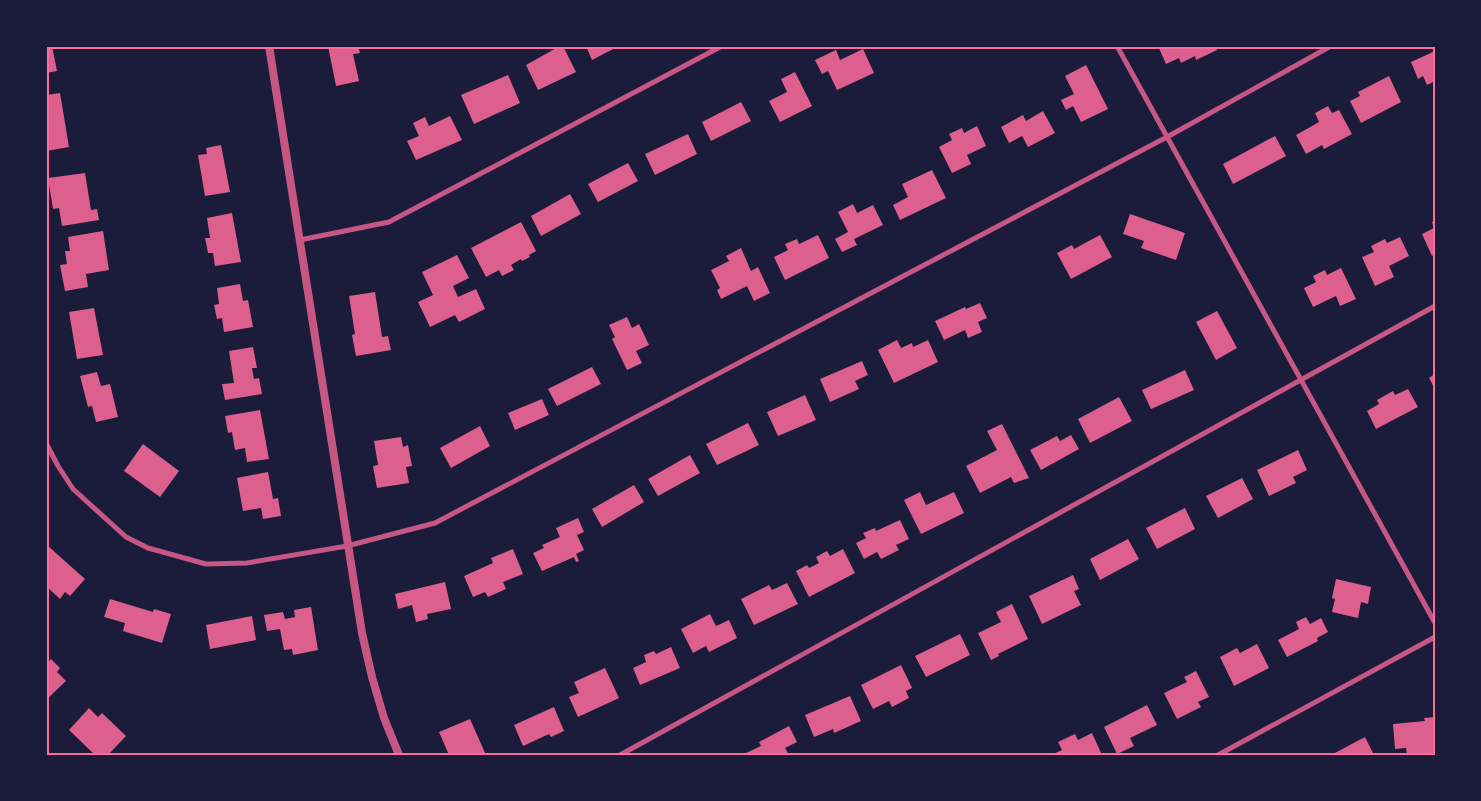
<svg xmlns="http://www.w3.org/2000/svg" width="1481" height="801" viewBox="0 0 1481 801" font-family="'PT Sans Narrow',sans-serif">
<rect width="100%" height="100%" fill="#1b1b3a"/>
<path fill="#dd5f8e" d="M46,46H52L57,71L46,73Z
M328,46H358L360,53L353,54L359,81L336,86Z
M560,46H563L576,72L538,90L526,65Z
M586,46H619L592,60Z
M1158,46H1216L1217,50L1196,60L1195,56L1181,63L1179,58L1166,64Z
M863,49L874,73L837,90L828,71L822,74L815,60L836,50L840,60Z
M1435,51V81L1427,85L1423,76L1418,79L1411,62Z
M1086,65L1108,109L1081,122L1073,106L1066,110L1061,100L1074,94L1065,76Z
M795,72L812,106L780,122L769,101L787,92L781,79Z
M508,75L520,103L474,124L461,95Z
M1389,76L1401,102L1361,123L1350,101L1360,96L1358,92Z
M60,93L69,147L46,151V95Z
M741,102L751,121L711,141L702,122Z
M1328,106L1332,113L1339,110L1352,134L1324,149L1322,145L1306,154L1296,135L1319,122L1315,113Z
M1043,111L1055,133L1028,147L1022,136L1009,143L1001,127L1023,115L1026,121Z
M450,116L462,140L416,160L407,141L419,136L413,123L425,117L429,126Z
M977,126L986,146L967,155L971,164L952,173L939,147L952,140L949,134L962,128L964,133Z
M688,134L697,154L655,175L645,154Z
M1275,136L1286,156L1233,184L1223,164Z
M221,145L230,192L205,196L198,155L207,154L206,148Z
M628,163L638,181L598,202L588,184Z
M932,170L946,198L900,220L893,205L908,197L902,184Z
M85,173L91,210L97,209L99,220L62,226L59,208L53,209L48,178Z
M570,194L581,214L541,236L531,216Z
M853,204L857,213L873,205L883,225L854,239L857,245L842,252L835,239L848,232L838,212Z
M232,213L241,262L215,266L213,253H208L205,238H210L207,218Z
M1130,214L1185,233L1176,260L1141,248L1144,241L1123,234Z
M1435,221V254L1432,256L1422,234L1434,228L1432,222Z
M521,222L536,251L529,255L530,257L522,261L521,259L511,265L514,270L502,276L499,270L486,277L471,248Z
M103,231L109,270L86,274L88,287L65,291L60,265L67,264L65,251H70L68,237Z
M818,235L829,258L785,280L774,257L788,250L785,244L797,239L799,244Z
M1100,235L1112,257L1071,279L1057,253L1072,245L1074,249Z
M1400,237L1409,256L1389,266L1394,277L1375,286L1362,257L1374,252L1371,246L1385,239L1387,243Z
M741,248L751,271L758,267L770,293L754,301L747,286L721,299L717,290L720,288L711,270L729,261L726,256Z
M457,255L469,278L453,286L458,297L476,289L485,309L459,322L455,315L430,327L418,302L433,295L422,272Z
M1341,268L1356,299L1340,306L1336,296L1313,307L1304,288L1316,282L1313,276L1325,270L1327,275Z
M240,284L243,301L248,300L253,327L224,332L222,318L217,319L214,305L219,304L217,288Z
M375,292L382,337L388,336L391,350L356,356L352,335L355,334L349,296Z
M980,303L987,318L978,322L982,332L968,338L965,330L944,340L935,321L965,307L966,309Z
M94,308L103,355L77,359L69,312Z
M1217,311L1237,348L1216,360L1196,322Z
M627,317L632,328L639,324L649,345L636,351L642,363L627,370L612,339L615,337L609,325Z
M897,340L901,348L912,343L913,347L928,340L938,362L894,383L878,350Z
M253,347L257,368H252L254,379L259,378L262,394L225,400L222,384L234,383L229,351Z
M862,361L868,375L855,381L859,389L830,402L820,379Z
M592,367L601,384L557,406L548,389Z
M1185,370L1194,390L1151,409L1142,390Z
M97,372L101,386L110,384L118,417L96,422L92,406L88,407L80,376Z
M1435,374V389L1429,378Z
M1408,389L1418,407L1376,429L1367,411L1379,404L1377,400L1393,391L1395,395Z
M805,395L816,420L778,436L767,412Z
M1119,397L1132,421L1090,443L1078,419Z
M542,399L549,415L515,430L508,413Z
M260,410L269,459L247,462L245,448L235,450L232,432L228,433L225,416Z
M748,423L759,445L717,465L706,444Z
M1002,424L1029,478L1014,483L1011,477L980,493L966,466L997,450L987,431Z
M480,426L490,446L451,468L440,448Z
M1071,435L1079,449L1041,470L1030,450L1057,436L1060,441Z
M401,437L403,447L408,445L412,466L406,467L409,483L377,488L373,466L378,465L374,441Z
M143,444L179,471L160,497L124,471Z
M1298,450L1307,470L1293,477L1296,483L1269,496L1257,470Z
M690,455L700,473L658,496L648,479Z
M268,472L273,499L278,498L281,516L263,519L261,508L243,511L237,478Z
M1242,478L1253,499L1218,518L1206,496Z
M634,485L644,502L602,527L592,509Z
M920,492L926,505L954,492L964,513L921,534L904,500Z
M1185,508L1195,529L1157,549L1146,528Z
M578,518L584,532L577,535L584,550L576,554L579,561L576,562L574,557L542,571L533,553L544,548L542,545L560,537L556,528Z
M900,520L909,539L896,545L899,550L881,559L877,552L864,559L856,543L866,538L863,533L875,528L876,531Z
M1128,539L1139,559L1100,580L1090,559Z
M48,546L85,579L70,596L65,592L60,599L46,586V547Z
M513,549L523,574L503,582L506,589L488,597L485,592L473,597L464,576L493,563L491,558Z
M843,549L855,573L809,597L796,571L807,565L809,568L819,563L816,557L827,551L830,556Z
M1073,575L1079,589L1074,591L1081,605L1042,624L1029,596Z
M1336,579L1371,587L1368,604L1361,602L1358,618L1332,612L1335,599L1332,598Z
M445,582L451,609L427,614L428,619L416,622L412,605L398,609L395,594Z
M787,583L798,604L754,625L741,599L769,585L772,590Z
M110,599L153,612L154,609L171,614L162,643L123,631L125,623L104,617Z
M1012,604L1028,639L998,654L999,656L991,660L978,633L1001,622L996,612Z
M311,607L318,650L293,655L292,649L284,650L280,629L267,631L264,615L283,612L285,619L295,617L294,610Z
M710,614L716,626L729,620L737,638L709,652L706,646L693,653L681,629Z
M252,616L256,640L210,649L206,625Z
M1306,617L1310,624L1321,618L1328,632L1317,638L1318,641L1287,657L1278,640L1299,629L1296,622Z
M960,634L970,655L926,677L915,656Z
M1257,644L1269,668L1234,686L1220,657L1237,648L1240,653Z
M671,647L680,668L640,685L633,668L646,662L644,655L654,651L656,654Z
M51,659L60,668L57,672L66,681L46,700V664Z
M901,665L912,688L906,691L909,698L892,707L889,701L873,709L861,685Z
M605,668L619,698L578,717L569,697L579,693L574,682Z
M1196,671L1209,697L1198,702L1201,707L1177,719L1164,693L1187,682L1184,677Z
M850,696L861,721L834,733L833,729L814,737L805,715Z
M1147,705L1157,725L1130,738L1134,746L1117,754L1104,727Z
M554,707L564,731L551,737L549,734L523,746L514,725Z
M89,708L98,717L102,713L126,736L108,755H95L69,730Z
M1435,717V754L1407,755L1406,748L1395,749L1393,724L1425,721L1424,718Z
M470,719L486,755H449L439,732Z
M789,726L797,742L785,748L789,755H747L746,753L761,746L759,742Z
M1092,733L1102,755H1051L1062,750L1058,742L1075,734L1078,740Z
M1365,737L1374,755H1331Z"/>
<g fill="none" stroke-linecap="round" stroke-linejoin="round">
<path stroke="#c65784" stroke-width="5" d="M1117,46L1435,623
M300,240L389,222L722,46
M46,443L58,466L73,489L126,537L148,548L206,564L247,563L347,546L435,523L1167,137L1331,46
M620,755L1435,306
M1218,755L1435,637"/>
<path stroke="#c65784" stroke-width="8" d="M269,46L362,633L372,677L384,718L399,755"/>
</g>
<rect width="1481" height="801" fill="none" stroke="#1b1b3a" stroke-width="95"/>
<rect x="48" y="48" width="1386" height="706" fill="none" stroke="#ff6b9d" stroke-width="2"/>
</svg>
